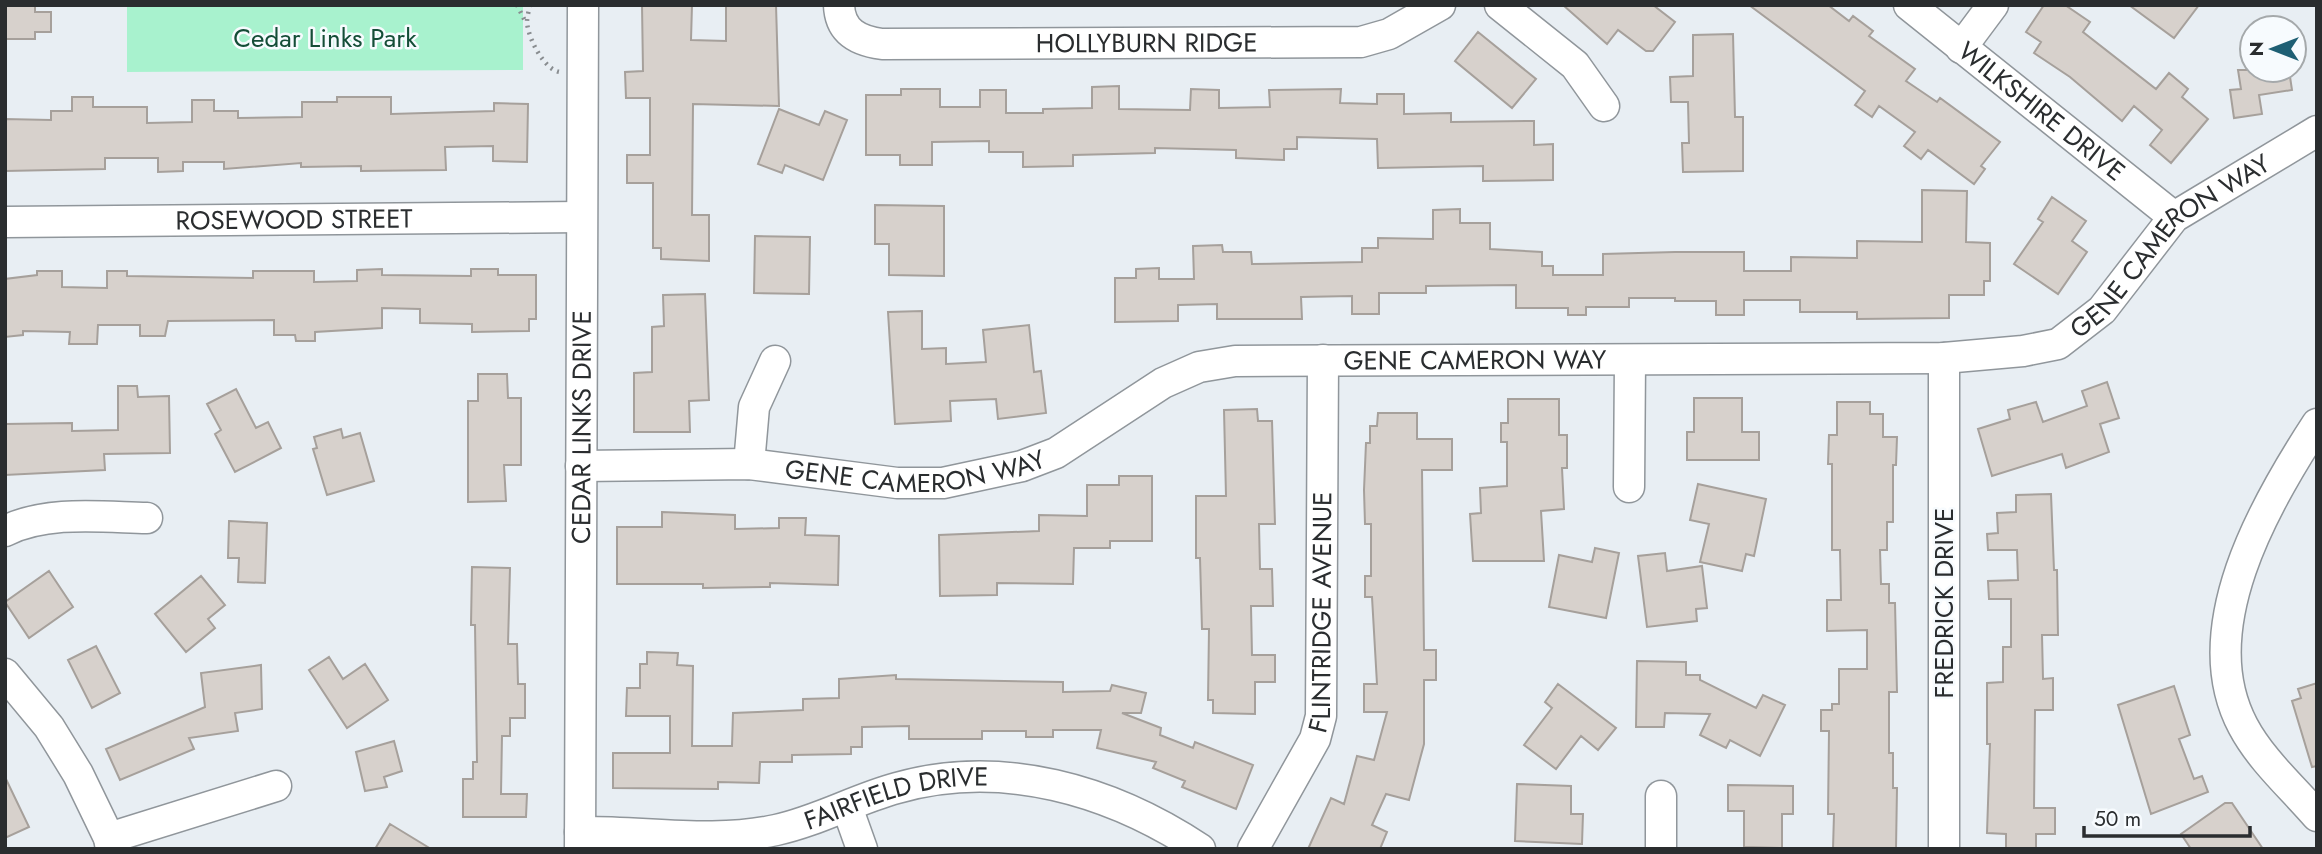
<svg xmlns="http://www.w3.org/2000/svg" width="2322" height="854" viewBox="0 0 2322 854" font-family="Jost,sans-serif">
<rect width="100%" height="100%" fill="#e8eef3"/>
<path fill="#a8f2ce" d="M127,5H523V70L127,72Z"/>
<path fill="#d7d1cc" stroke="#a6a09b" stroke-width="2" d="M5,5H35V12H51V32H35V39H5Z
M642,5H692L691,40L726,41V5H776L779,106L693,104L692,215H709V261L661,259V248H653V183H627V155H650V98H626L625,72L643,71Z
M1563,5H1653L1675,22L1653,51H1646L1618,30L1607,44Z
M1749,5H1828L1849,21L1853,16L1873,31L1869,36L1915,69L1906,81L1937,102L1940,98L2000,142L1981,166L1985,169L1974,184L1928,150L1921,159L1904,146L1915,132L1879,106L1872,117L1855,105L1865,91Z
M2044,5H2065L2090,22L2083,32L2156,89L2169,73L2188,89L2182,97L2208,119L2171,163L2150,145L2162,130L2134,106L2122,121L2070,77L2034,53L2041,42L2026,32Z
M2129,5H2199L2174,38Z
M1478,32L1536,79L1512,108L1455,61Z
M1733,34L1735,117H1743V171L1683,172L1682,143H1689L1688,102H1671L1670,77L1693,76V35Z
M2238,70H2289L2292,90L2259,95L2262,114L2234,118L2230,90L2241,89Z
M1119,86V109L1190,110L1191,89L1219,90V108L1270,107L1269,90L1341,89L1340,103L1377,104V94H1404V114L1451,113V122L1534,121V145L1553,144V180L1483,181V166L1378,168L1377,139L1297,137V149H1284V160L1236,158V150L1155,148V153L1073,155V166L1023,167V152H989V141L932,142V165H900V155H866V95H901V89H940V107H980V90H1006V113H1043V109L1092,108V87Z
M72,97H93V107H147V123L192,122V100H214V111H238V118L302,117V102H337V97H391V114L494,111V103L528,104L527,162L493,161V146L445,147L446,170L361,171V166L301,167V163L224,169V162H183V171L158,172V158H105V169L5,171V119L51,120V111H72Z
M779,109L819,125L825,111L847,120L823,180L785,165L782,173L758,164Z
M1922,190L1967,191L1966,242L1990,243V281H1984V295H1949V318L1857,319V312H1800V300H1744V315H1716V301H1675V298H1629V307H1586V315H1568V308H1516V285L1426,286V293H1379V314H1352V296L1301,297L1302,319H1217V304L1178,305V321L1115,322V278H1136V269L1159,268V279H1194L1193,246L1222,245L1223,252H1251L1252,264L1362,262V248H1378V238L1433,239V210L1460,209V223H1490V249L1542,252V266H1553V275H1603V254L1675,252H1744V271H1791V257L1857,258V241L1922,242Z
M2052,197L2086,221L2072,241L2087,252L2058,294L2014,264L2043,222L2038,219Z
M875,205L944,206V276L889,275V244H875Z
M755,236L810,237L809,294L754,293Z
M382,269V275L471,276V269H498V275H536V319H529V331L472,332V324L420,323V309L382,308V328L315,332V341H296L295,335H274V320L168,321L165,336H140V325H98L97,344H69L70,332L23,331V335L5,337V279L37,275V271H62V287L107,288V271H127V276L253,278V271H314V282L357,281V270Z
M705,294L709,400L689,401L690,432H634V373L652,372V327L664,326L663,295Z
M922,311V349L946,348V364L986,362L983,330L1029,325L1034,372L1041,371L1046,413L998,419L996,399L950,401L951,421L895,424L888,312Z
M478,374H507L508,398H521V465H504L506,501L468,502V401H478Z
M2107,382L2119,418L2100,424L2109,452L2066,468L2062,454L1992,476L1978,429L2010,419L2008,410L2036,402L2043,422L2087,406L2082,391Z
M118,386H137L138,397L169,396L170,453L104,454L105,470L5,475V424L72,423V431L118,430Z
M236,389L256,428L268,422L281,448L235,472L215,434L221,430L207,404Z
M1694,398H1742V432H1759V460H1687V432H1694Z
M1508,399H1559V435H1567V468H1562L1564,509L1541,511L1544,561H1473L1470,514L1481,513L1480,488L1507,486V442H1501V423H1508Z
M1837,402H1870V414H1883V437H1897L1896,465H1893V522H1887V550H1880L1881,584H1889V603H1895L1897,692H1889V753H1893V788H1897L1896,849H1833L1834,814H1828L1829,731H1821V710H1832V704H1839V669H1867V630L1827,631V600H1841L1840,550H1832V464H1828L1829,435H1837Z
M1257,409L1258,421H1272L1275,524H1259L1260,569H1272L1273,606H1251L1252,655H1275V682H1255V714L1213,713V700H1208L1209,629H1202L1200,558H1196V496H1226L1224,410Z
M1378,413H1417V439H1452V470H1422L1424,650H1436V680H1424V744L1409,800L1386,794L1372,825L1387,832L1380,849H1308L1331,798L1344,804L1357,756L1374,760L1387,712H1364V684H1377L1372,597H1365V576H1371V524H1365L1364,490L1366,443H1370V426H1377Z
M341,429L343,438L360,433L374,481L327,495L313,449L317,448L314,437Z
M1119,476H1152V541H1110V548H1074L1073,584L997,583V595L940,596L939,535L1039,531V515L1087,516V485H1119Z
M1698,484L1766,499L1754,556L1746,554L1742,571L1700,562L1709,524L1690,520Z
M2051,494L2054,570H2057L2058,635H2042L2043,679L2053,678V710H2035L2034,808H2055V834H2036V849H2006V834L1987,833L1990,744H1987V683L2003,682V647H2011V599H1989L1988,581L2018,580L2017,550H1988L1987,534L1998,533L1997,513L2016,512V495Z
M662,512L735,515V529L779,528V518H806L805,535L839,536L838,585L770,583V587L703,588V584H617V527H662Z
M229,521L267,523L265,583L238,582L239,558H228Z
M1595,548L1619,553L1606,618L1549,607L1559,555L1592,562Z
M1665,553L1667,571L1702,566L1707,608L1696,609L1697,621L1647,627L1638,556Z
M472,567L510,568L508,644H517L518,684H525V718H510V736H502L501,794H527L526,817H463V779H473V762H477L475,625H471Z
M49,571L73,607L29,638L5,602Z
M201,576L225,605L208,619L215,628L186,652L155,614Z
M96,646L120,693L92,708L68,660Z
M647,652L678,653L677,665L693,666L692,746H732L733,713L803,710V699L839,698V679L896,675V679L1063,682V692L1110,691L1112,685L1146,693L1141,713H1122L1161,728L1160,735L1193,748L1195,742L1253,765L1236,809L1182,787L1185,781L1153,768L1156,762L1097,748L1101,730H1053V737H1026V731H982V739H909V726L862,727V747H851V754L792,755V762H760L759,783L718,782V789L613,788V753H670V716H626L627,688H640V664H647Z
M329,657L343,679L365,664L388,700L347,728L309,670Z
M1637,661L1686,662V675H1700V680L1756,708L1763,695L1785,705L1760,756L1730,740L1726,748L1700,735L1710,714L1665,713L1664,727H1636Z
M261,665L262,709L235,713L238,731L189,738L194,749L120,780L106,749L205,707L201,673Z
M2317,683V766L2312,767L2292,701L2301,698L2298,689Z
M1558,684L1616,728L1598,750L1581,736L1556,769L1524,745L1552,708L1545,702Z
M2174,686L2190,735L2179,739L2194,779L2202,776L2208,792L2151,814L2118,705Z
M394,741L402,771L384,777L387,787L365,791L356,752Z
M5,777L29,827L5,838Z
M1517,784L1571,786V814H1583L1582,844L1515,841Z
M1728,785L1793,786V814H1782V848L1744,847V811H1728Z
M2225,803H2232L2263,849H2191L2181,834Z
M390,824L431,849H375Z"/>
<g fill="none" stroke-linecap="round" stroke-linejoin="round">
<defs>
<g id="minor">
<path id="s1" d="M839,5C840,32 859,41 882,44L1361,42L1389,34L1440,5"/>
<path d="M1500,5L1575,65L1604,106"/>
<path id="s2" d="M1909,5L2174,217"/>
<path d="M1961,48L1993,5"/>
<path id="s3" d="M5,222L581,217"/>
<path d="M1944,358V849"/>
<path d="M2317,424C2264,505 2192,630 2243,726C2261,760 2292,787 2317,816"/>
<path d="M749,464L754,407L775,361"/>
<path id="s4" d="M581,466L749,464L897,483H943L1022,466L1056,453L1163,383L1199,367L1235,361L1944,358L2023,351L2058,344L2102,310L2174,217L2317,131"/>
<path d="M1629,487L1630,361"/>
<path d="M5,531C47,510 102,517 147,518"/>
<path d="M5,674L49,727L78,774L109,838L111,849"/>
<path d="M1661,796V849"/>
<path d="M847,807L862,849"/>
<path id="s5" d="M580,832C644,831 713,844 776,830C818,821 856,799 897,788C1002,758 1111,790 1200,849"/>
<path d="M109,838L276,786"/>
<path id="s6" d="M580,849L583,5"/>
<path id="s7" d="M1253,849L1315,739L1321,716L1323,360"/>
</g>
</defs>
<use href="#minor" stroke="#90969b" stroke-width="33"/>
<path stroke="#898d90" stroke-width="4.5" stroke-dasharray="2 5" stroke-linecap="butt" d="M517,5L526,23
M530,5C529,10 527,17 527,22C528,38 544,70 560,72"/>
<use href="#minor" stroke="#fff" stroke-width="30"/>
</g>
<g text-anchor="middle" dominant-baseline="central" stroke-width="5" stroke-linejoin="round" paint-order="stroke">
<g font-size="26" fill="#144e37" stroke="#f7fbfe">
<text x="325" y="38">Cedar Links Park</text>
</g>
<g font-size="26" fill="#2a2d2f" stroke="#f7fbfe">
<text stroke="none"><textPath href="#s1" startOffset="329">HOLLYBURN RIDGE</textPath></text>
<text stroke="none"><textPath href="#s2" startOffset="170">WILKSHIRE DRIVE</textPath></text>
<text stroke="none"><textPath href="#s3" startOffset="289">ROSEWOOD STREET</textPath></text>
<text stroke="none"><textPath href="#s4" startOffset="1659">GENE CAMERON WAY</textPath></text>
<text stroke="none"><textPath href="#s4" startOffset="924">GENE CAMERON WAY</textPath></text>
<text stroke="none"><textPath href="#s6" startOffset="422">CEDAR LINKS DRIVE</textPath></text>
<text stroke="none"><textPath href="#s4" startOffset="336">GENE CAMERON WAY</textPath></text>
<text transform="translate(1944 603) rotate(-90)">FREDRICK DRIVE</text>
<text stroke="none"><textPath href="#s7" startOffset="254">FLINTRIDGE AVENUE</textPath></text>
<text stroke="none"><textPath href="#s5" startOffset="322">FAIRFIELD DRIVE</textPath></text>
</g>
</g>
<rect width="2322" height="854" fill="none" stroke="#2a2d2f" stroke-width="14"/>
<g transform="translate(2273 49) rotate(270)"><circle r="33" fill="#f7fbfe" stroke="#a5a9ab" stroke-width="2"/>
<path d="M0-5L12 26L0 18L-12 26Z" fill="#1e5f74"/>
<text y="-10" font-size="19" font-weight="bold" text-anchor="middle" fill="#2a2d2f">N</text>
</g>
<path d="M2084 826v10h166v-10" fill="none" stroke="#2a2d2f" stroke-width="3.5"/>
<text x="2094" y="826" font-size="21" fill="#2a2d2f" stroke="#f7fbfe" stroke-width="5" paint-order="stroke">50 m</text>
</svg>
